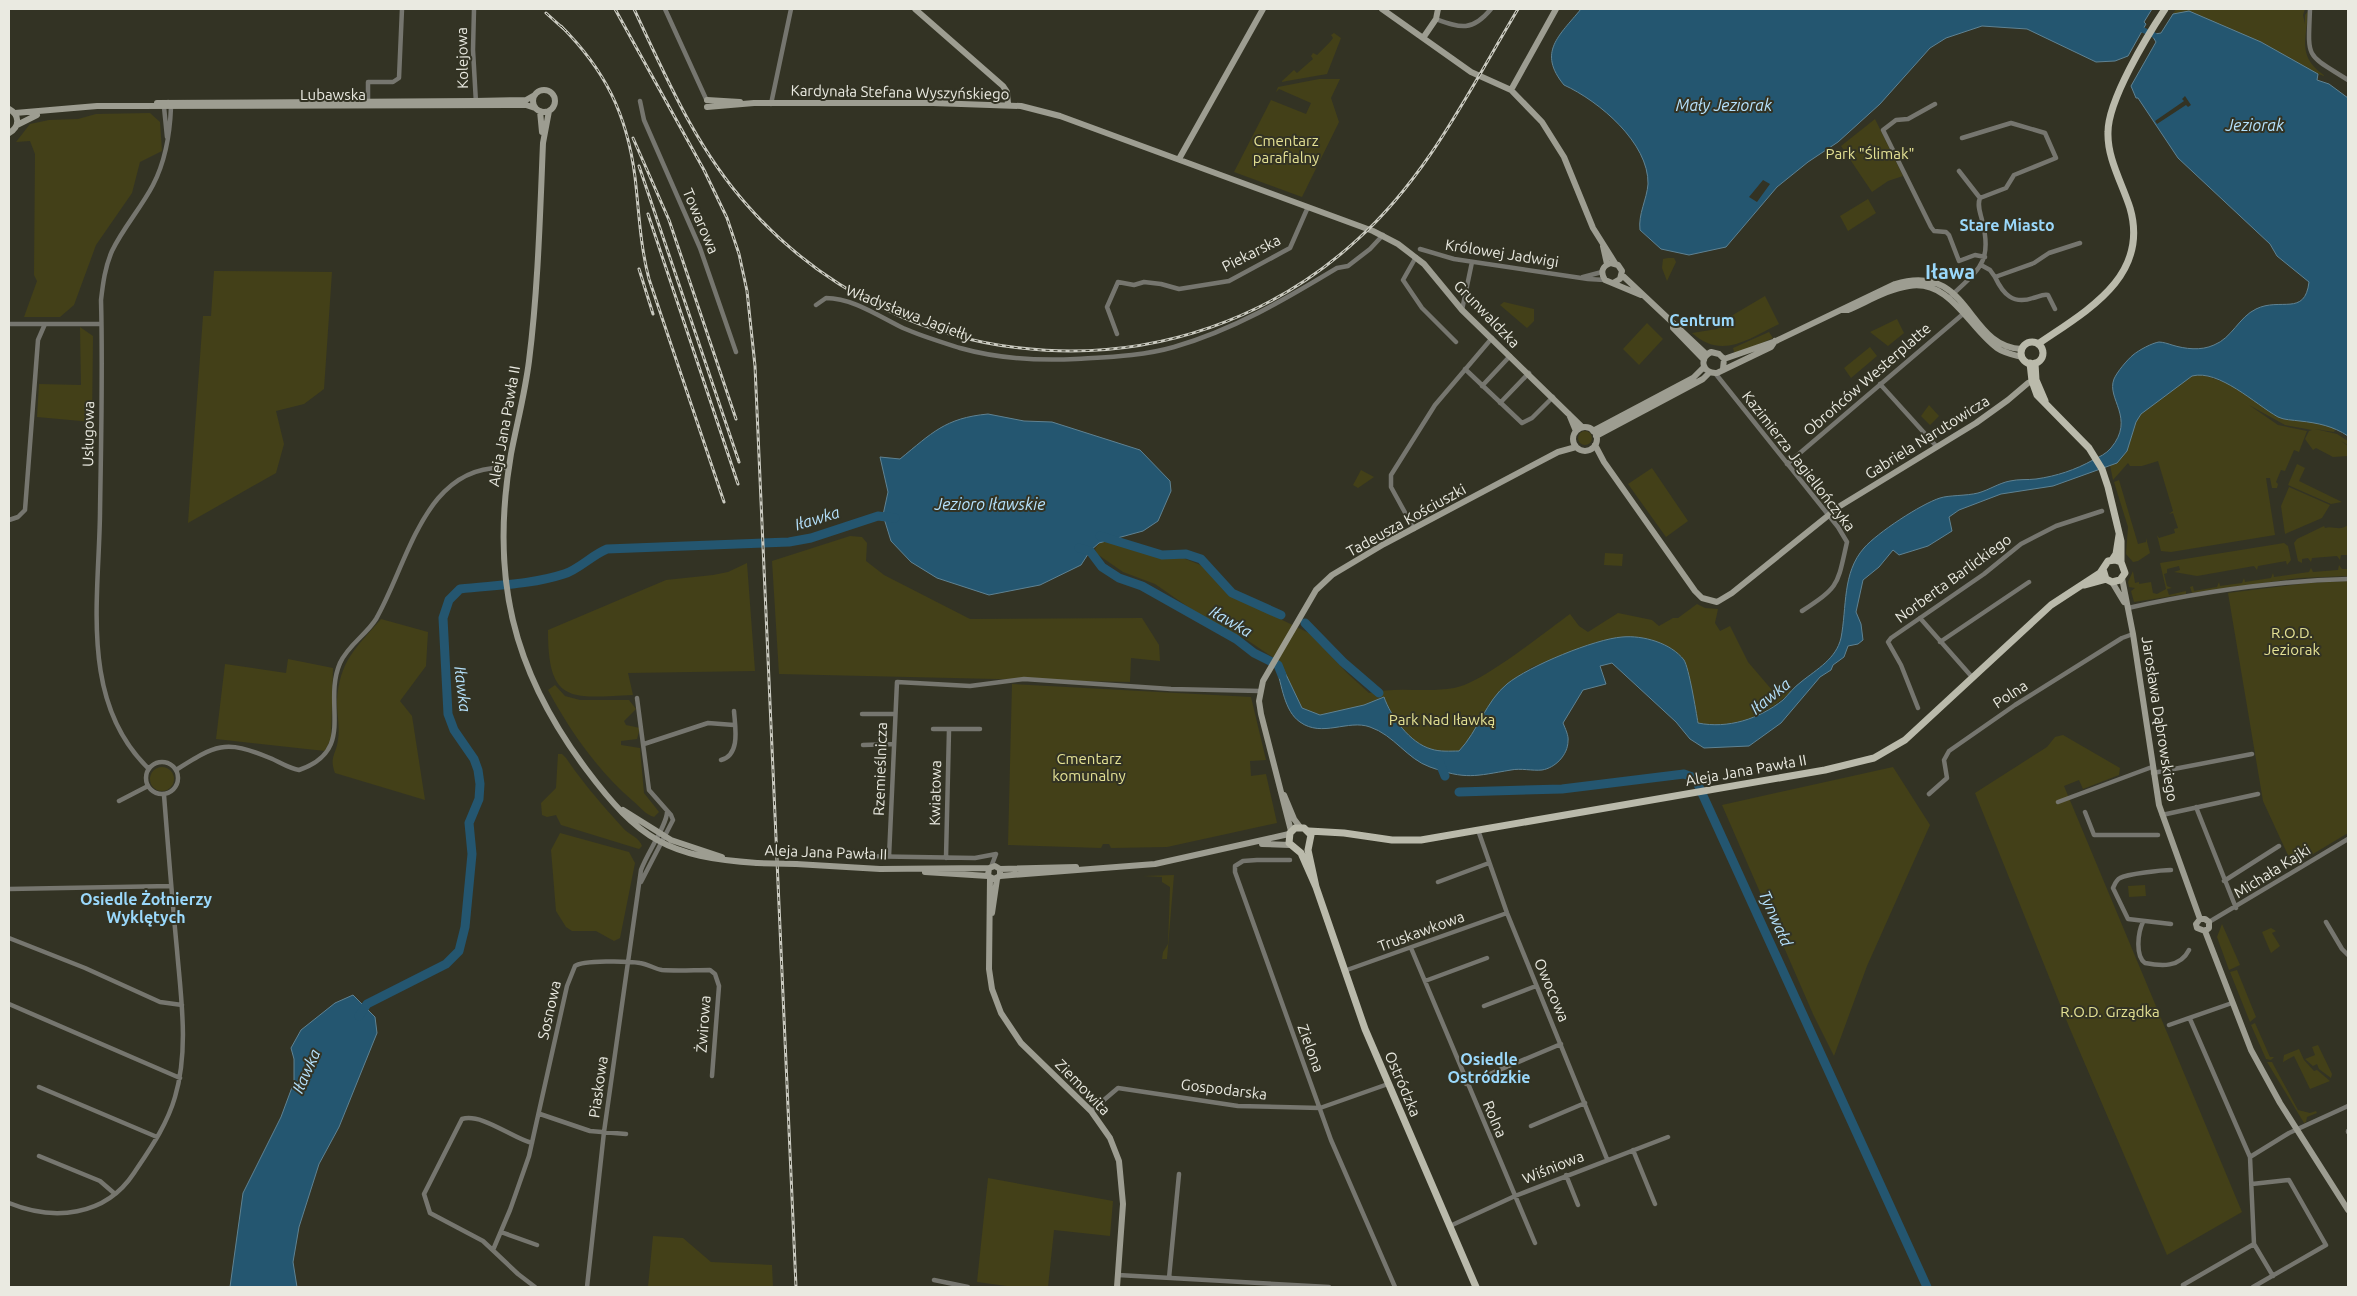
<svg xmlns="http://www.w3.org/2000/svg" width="2357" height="1296" viewBox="0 0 2357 1296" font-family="Ubuntu,sans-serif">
<rect width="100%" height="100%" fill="#333324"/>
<path fill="#434018" d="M2176,9H2305L2303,15L2305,24V15L2308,11C2307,39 2296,56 2325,76L2314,73L2261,42L2173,14Z
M1334,33L1341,38L1327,74L1281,82L1294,70L1297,73L1313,59L1311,56L1313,53L1317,55L1330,42L1333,38L1331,35Z
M1319,79H1340L1331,98L1339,122L1302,197L1234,172L1271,100L1306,114L1311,103L1279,89L1276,92L1278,87Z
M150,113L160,122L162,151L140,162L132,193L96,245L74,305L60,317H24L37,281L34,275L35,154L30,141L16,142L30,124L49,120L78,119L96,114Z
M1875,119L1903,176L1888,181L1872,192L1841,146Z
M1868,199L1876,213L1848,231L1840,216Z
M1668,258H1674L1676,262L1667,281L1662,268L1663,259Z
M214,271L332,272L324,389L304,404L276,411L284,444L276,473L188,523L203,316H211Z
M1765,296L1779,324C1748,339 1722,360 1692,333L1717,329L1727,321L1726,319Z
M1504,302L1534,309V321L1527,328L1500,305Z
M1897,319L1904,333L1888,346L1870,332Z
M1647,323L1663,339L1639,365L1623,349Z
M80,327L93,336L92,422L37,417L39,384L81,385Z
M1769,332L1773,338L1735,355L1733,348Z
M1870,347L1877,356L1851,378L1844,368Z
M2200,374L2236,386L2300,417L2336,428L2334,432L2315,429L2337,434L2348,441V445L2341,441L2348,446V456L2333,457L2316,448L2313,450L2305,439L2309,431L2312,430L2285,425L2249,405L2278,425L2307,431L2299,452L2294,450L2285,471L2281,470L2276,482L2278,484L2277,488H2272L2270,478H2266L2275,535L2171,552L2161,551L2157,535L2159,538L2175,533L2174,529L2178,528L2173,513L2169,514L2173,511L2158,461L2142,466H2130L2128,463L2113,480L2110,465C2131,459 2129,436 2137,420C2148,401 2175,389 2192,376Z
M1929,405L1939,416L1930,425L1921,416Z
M1578 438a7 7 0 1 1 14 0a7 7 0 1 1-14 0Z
M2297,464L2305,468L2299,481L2342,502L2331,504L2288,485Z
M1652,468L1688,521L1666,537L1628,484Z
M1361,470L1374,477L1358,488L1353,485Z
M2119,480L2138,544L2146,542V538L2150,553L2138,561L2133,562L2126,554L2128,527L2114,482Z
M2289,487L2330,505L2322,518L2285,534L2281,506Z
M2348,525V555H2341L2340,560L2337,556L2312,558L2311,562L2308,558L2302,559V563L2298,561L2294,543L2297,539L2324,526L2325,528C2333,525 2339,532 2348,525Z
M850,536L862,537L867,543L866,561L884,575L970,619L1142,618L1159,645L1160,661L1131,658L1130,682L779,674L772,561Z
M1109,541L1134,550L1164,558H1183L1203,566L1233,596L1311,634L1347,673L1369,693C1397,686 1426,693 1454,688C1481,684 1545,632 1570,614L1579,626L1588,632L1618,613L1652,620L1659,626L1673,618H1678L1697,604L1705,608L1718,609L1715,623L1720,631L1730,626L1748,662L1778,697L1789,689L1791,691C1767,715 1733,730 1698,723L1684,661L1604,641L1532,667L1506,685L1491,703L1471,738L1459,751C1450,751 1440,752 1431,749C1410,743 1391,717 1384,697L1364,705L1320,715L1302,708L1280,662L1244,638L1204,618L1155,584L1123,572L1097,554L1095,549L1099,543Z
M2284,543L2288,546L2291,560L2287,565L2286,561L2258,566L2257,570L2254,566L2197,576L2174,572L2180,570L2179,566L2167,569V573L2164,574L2167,586L2172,588L2167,589L2169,595L2186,591V594L2134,602L2131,591L2135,588L2129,587L2128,582L2133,571L2135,583L2139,582V584L2151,582L2153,593L2157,594L2166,589L2160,563Z
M1605,553L1623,554L1622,566L1604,565Z
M747,563L755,671L628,673L633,695C570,698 548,704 548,630L666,580L713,575L728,572Z
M2339,565L2342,569H2348V576L2299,578L2192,593L2190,587L2193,586L2194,591L2217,587L2219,582L2220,586L2242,583L2244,578L2245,582L2271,578L2273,573L2274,577L2309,572L2311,568L2313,572L2338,570Z
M2348,581V833L2293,866L2263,801L2228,593L2309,583Z
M381,619L428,632L426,666L400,701L412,716L425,800L335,773C329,757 336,755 338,740C340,728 337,714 337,702C339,661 356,648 381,619Z
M288,659L333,668L331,739L325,751L216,739L225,664L286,673Z
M1012,684L1251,697L1266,760L1250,761L1251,776L1266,774L1277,823L1167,847L1111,848L1109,844H1103L1101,848L1008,845Z
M555,685L565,696L580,700H629L636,709L624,721L626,725L640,728L637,739L621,741V745L640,748L644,793L659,812L654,817C645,814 641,808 633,801C598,771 570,731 548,690Z
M2063,735L2120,768L2119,775L2083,789L2079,780L2064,786L2242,1212L2167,1255L2070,1029L1975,793L2047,747L2055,737Z
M558,754H562L566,758C583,783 602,805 623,828C628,834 640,838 642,846L639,849L561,825L556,815L547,817L542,815L541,803L556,788Z
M1893,767L1930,825L1867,966L1834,1056L1813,1014L1722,805Z
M150 779a12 12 0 1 1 24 0a12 12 0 1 1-24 0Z
M560,833L629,852L635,863L620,938L614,941L596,931H572L566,927L556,911L551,850Z
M1174,875L1167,959H1162L1163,952L1168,944L1170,887L1162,882V877L1143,876Z
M2145,885L2146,896L2129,897L2128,886Z
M2222,924L2240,965L2229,970L2217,937Z
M2271,928L2276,931L2272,933L2280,946L2271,953L2262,932Z
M2237,970L2256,1017L2250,1022L2230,972Z
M2255,1023L2270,1057H2274L2271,1060L2266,1059L2251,1025Z
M2318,1045L2332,1074L2331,1078L2319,1069L2317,1064L2313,1066L2305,1059L2315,1055L2312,1047Z
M2299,1049L2304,1060L2314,1071L2317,1070L2330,1081L2310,1089L2294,1056L2283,1062L2284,1055Z
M2267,1062H2272L2298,1110L2310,1113L2316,1111L2317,1113L2307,1117L2306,1122L2304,1123Z
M988,1178L1113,1201L1110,1236L1054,1230L1048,1287H1014L977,1282Z
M653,1236L683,1238L711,1262L772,1265L773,1287H648Z"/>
<path fill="#245670" stroke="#5f8292" d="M1581,9H2152L2144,22L2146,24L2128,56L2115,61L2096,62L2027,29L1982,26L1946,38L1930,48L1880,104L1838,142L1808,162L1777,187L1726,247L1689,255L1661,249L1640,230C1638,214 1647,199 1648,184C1649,143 1599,101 1564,85C1537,52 1559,36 1581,9Z
M2189,11L2261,42L2318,74L2317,80L2329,84L2348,98V436C2333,426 2318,423 2300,421C2293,420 2284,420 2278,417C2255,404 2219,369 2192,376L2141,414L2136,422L2127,451L2117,463L2053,486L2001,494L1959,510L1949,517L1952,531L1928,546L1899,555L1893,550L1879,567L1863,580L1856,612L1861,624L1863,640L1858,644L1848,646L1844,657L1833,665L1831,670L1820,677L1781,723L1749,746L1704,748L1690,739L1676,722L1612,663L1600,666L1606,684L1583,690L1563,723C1565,728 1569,736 1568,741C1568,755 1555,768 1542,770C1532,771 1521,768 1511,770C1475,776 1466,780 1430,767C1407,759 1394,735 1370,727C1348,719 1322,738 1300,722C1284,711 1282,685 1276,667L1280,662L1302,708L1320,715L1364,705L1384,697C1391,717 1410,743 1431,749C1440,752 1450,751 1459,751C1478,731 1486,701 1507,684C1529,666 1595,639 1622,637C1643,635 1671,643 1684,660C1689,668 1696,711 1698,723C1728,729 1759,719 1783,700C1789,694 1794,687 1801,682C1817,669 1836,659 1841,638C1847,607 1842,573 1864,548C1877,533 1921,504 1940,498C1949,495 1966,496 1978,493C1989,490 1999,483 2010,481C2018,479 2028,480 2036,479C2057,476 2075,470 2093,460C2099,457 2106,454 2111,448C2136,418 2106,399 2114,379C2117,372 2127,360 2133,355C2139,350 2152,343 2159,342C2163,342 2169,344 2172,345C2185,349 2201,351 2214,345C2232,338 2239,317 2256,309C2280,297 2305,317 2309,282L2277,256L2270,244L2178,158L2138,98H2136L2131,86L2156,42L2153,37L2155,34L2161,33L2173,14Z
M988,414L1024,421L1052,422L1140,450L1170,481L1171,491L1158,521L1143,531L1099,543L1090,551L1081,565L1040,585L989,595L937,578L911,562L891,541L883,515L888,492L880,457L900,459C932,433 945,418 988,414Z
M353,995L375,1017L377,1033L339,1127L319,1164L299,1227L293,1262L297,1287H230L243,1193L281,1117L294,1082V1059L291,1048L301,1030L335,1003Z"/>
<path fill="#333324" d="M2185,96L2191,105L2188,107L2186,105L2157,124L2155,121L2184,101L2182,99Z
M1763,180L1770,184L1757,202L1749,197Z"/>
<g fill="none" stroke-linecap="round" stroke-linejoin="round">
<path stroke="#245670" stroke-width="5.5" d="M2143,30L2154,35"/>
<path stroke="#245670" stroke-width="9" d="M1100,536L1162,555L1186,554L1201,559L1232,593L1281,615
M1079,548L1090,551L1102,567L1119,578L1142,586L1236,639L1254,653L1278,665L1282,675
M1305,623L1343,662L1379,693
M1439,761L1445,776
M1459,792L1562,789L1684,774L1695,778L1927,1287
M359,1016L367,1004L446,964L459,951L465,927L472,854L469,823L479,799L480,784L478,770L474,759L454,730L448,714L443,618L449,600L460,589C495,585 530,585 564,574C578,570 592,555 607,549L789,542L811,538L878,516L895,518"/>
<path stroke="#76766f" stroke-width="4.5" d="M474,9L473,50L476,103
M665,9L707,101
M2310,9C2308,60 2305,53 2348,80
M1436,19C1461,28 1472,32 1491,9
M640,101L644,120L700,248L736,352
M368,104V82H393L399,78L402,9
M771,104L791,9
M1935,104L1908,119L1896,120L1883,130L1931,227L1934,231L1946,232L1949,235L1959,261L1975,255L1985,257
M1959,171L1980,198
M1420,249L1454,259L1588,279L1605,280
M1416,257L1403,280L1422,308L1456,342
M1981,265L1990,270L1995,277L2034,263L2049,253L2080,243
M1583,277L1602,272
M1995,277C2003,294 2013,305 2033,298C2038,297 2042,294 2048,295L2055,309
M1951,296C1979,269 1993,262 1982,220C1980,212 1977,205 1980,198L2006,188L2014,175L2056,158L2045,133L2011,123L1962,138
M816,305L826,298C853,298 880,317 903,328C921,336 941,342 960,348C999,359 1036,361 1076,359C1108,357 1143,356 1174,347C1233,330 1284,300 1337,268L1348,266L1370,249L1383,235
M1462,310L1472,262
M9,324H101
M1117,334L1107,307L1118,282L1134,285L1144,282L1161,284L1179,289L1229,281L1290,248L1308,207
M1465,369L1522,423L1532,418L1553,397
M1715,373L1838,527L1847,542C1837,586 1840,586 1802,611
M1880,384L1937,447
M1482,386L1510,356
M1500,403L1529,373
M1787,464L1963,314
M9,520L18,517L25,510L38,340L45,324
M1414,529L1391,487V475L1435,405L1492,338
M2128,608C2200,592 2275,581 2348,579
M1920,618L1972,677
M1940,642L2029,582
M637,698L649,790L671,815L673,820L641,882
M1918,708L1901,665L1888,642L1891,638L1984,574L2021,544L2056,526L2102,511
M862,714H894
M933,729H980
M644,744L708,723L734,725
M863,745L893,744
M721,760C741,755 735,726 734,711
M146 778a16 16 0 1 1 32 0a16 16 0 1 1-32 0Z
M149,769C79,702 99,599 100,513C101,442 103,371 101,300C103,283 105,267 112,251C123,228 141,208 153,185C165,162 170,133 171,107L168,102L164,107L167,137
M176,770C215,745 225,739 270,758C280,762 288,768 299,770C357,750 322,705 340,663C348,645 366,635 376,619C409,562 425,461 509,468
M2153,773L2252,754
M1929,794L1947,778L1944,760L1949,751L2015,705L2122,638L2133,634
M119,801L148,786
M2058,802L2152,767
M2196,807L2236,908
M2085,812L2094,835H2158
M2162,815L2258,794
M1478,830L1507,913L1607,1159
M855,856L975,858L996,854
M889,857L897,682L970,686L1024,679L1171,689L1260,691
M946,858L949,730
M1290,860H1257L1243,861L1235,866V872L1331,1140L1395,1287
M991,867L996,854
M2224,881L2279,846
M1438,882L1489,863
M9,889L171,886
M2143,922C2138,932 2135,956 2145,963C2161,966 2180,968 2189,950
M2209,922L2348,839
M2326,922L2342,949L2348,955
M2171,924L2128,919L2113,888C2115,884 2116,880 2120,878C2127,874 2162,870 2171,870
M9,938L85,968L160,1002L182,1005
M1411,948L1535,1243
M1344,971L1507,913
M1425,981L1487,958
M9,1004L180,1078
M1484,1006L1536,986
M2190,1019L2250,1157L2254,1244L2273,1276
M2169,1025L2232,1003
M1466,1084L1561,1044
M39,1087L157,1137
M1091,1111L1118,1088L1238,1106L1320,1108L1388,1084
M540,1114L590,1131L626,1134
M1531,1126L1585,1103
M2348,1131V1132
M532,1143C512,1138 482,1113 462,1119L424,1194L430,1213L483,1241L518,1274L535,1287
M1633,1150L1655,1204
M39,1156L100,1181L115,1194
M2250,1157L2289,1133L2348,1106
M1566,1175L1578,1205
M2252,1184L2289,1180L2326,1245L2253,1287
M9,1203C53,1221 105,1217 134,1173C150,1149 167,1125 175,1097C189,1050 181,998 177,950C172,898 168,846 164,795
M1450,1226L1515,1196L1668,1137
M501,1232L537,1245
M493,1250L510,1210L529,1156L567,986L575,966C582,960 629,961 640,963C648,964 655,969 662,970C678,971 694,970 710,970L715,974L719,986L712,1076
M1118,1275L1329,1287
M1169,1278L1179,1174
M934,1280L968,1287
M2183,1285L2254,1244
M587,1287L604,1132L641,870C647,853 667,825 667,812"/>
<path stroke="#9d9d91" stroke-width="6" d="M915,9L1003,86L1007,92L1008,104
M1382,9L1471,72L1511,90L1542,122L1564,157L1593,228L1615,263
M1423,38L1436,19L1438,9
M533 101a11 11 0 1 1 22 0a11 11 0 1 1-22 0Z
M1511,90L1556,9
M707,100L740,102
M157,103L475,101L526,100L533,96
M707,107L754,103H933L1021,106L1060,116L1373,231L1398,244L1424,264L1462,310L1582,427
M9,109C20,115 20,127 9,133
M540,111L542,132
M549,111L543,143C540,215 538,290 529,361C525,393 517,423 511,454C490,576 512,670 586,769C639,840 668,857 757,863
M15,113L97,106H131L526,105L535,108
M17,125L37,115
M1179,159L1263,9
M1603,246L1607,264
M1622,275L1707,355
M1613,283L1620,279L1622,271L1618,265L1611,263C1602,266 1600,272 1605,280L1641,295
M1843,310H1848C1867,302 1888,289 1909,286C1950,279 1969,328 1997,348C2004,353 2014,355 2022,357
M1673,324V328L1704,360
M1724,359L1776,341L1895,284C1971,261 1966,348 2022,349
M1723,369L1724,359L1719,354L1711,352C1698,359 1703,374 1717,373L1771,347L1775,341
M1569,414L1576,431
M1573 439a12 12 0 1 1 24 0a12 12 0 1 1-24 0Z
M1593,431L1693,378L1704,367
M1596,436L1703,379L1709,373
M1595,445L1604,462L1695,591L1702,598L1717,602L1732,593L1840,506L1976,423L2008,400L2028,383L2035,380
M2122,578L2133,634L2159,805L2200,919
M2112,582L2124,602
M1284,795L1294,819L1300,827
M623,810L671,840L722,857
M1291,831L1261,714L1259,701L1263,681L1316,590L1332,575L1384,544L1558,452L1576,447
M1262,844L1290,845
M796,864L880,869L989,868L995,866L1000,869V876
M989,868L988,876L994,879L1000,876L1155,864L1289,834
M1000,869L1076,867
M925,872L988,876
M990,878L989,969L992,989L1001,1013L1021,1043L1091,1111L1110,1138L1119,1161L1123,1204L1117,1287
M992,913L997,879
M2200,919H2205L2209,922V928L2205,931
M2200,919L2196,924L2197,928L2205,931
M2205,931L2251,1050L2280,1103L2348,1210"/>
<path stroke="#babaab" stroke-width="7" d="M2021 353a11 11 0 1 1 22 0a11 11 0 1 1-22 0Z
M2038,344C2086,311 2150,277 2130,208C2122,183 2107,158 2108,132C2108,100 2147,36 2165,9
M2030,363L2032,381L2037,395L2089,448L2102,469L2108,487L2121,541V562
M2035,363L2036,380L2045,401
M2112,560L2116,554L2119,535
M2084,585L2106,579
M1309,831L1344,833L1392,840H1421L1825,770L1874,758L1905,740L2051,605L2100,573L2108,561L2115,560L2121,562L2125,573L2120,580L2112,582L2106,579L2103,569
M1316,887L1301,853L1289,843L1290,833L1295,828H1304L1311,835L1308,850L1316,887L1365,1029L1476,1287"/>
<defs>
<path id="rail" d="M615,9L704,170L727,218L739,254L747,291L755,366L796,1287
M634,9C666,77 696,148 747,205C905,385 1182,401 1358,239C1428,176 1470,89 1518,9
M546,13L566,31
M561,26C605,70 627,114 635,177C639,211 640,245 649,279L724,502
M633,138L669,220L736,419
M639,166L739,462
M648,214L738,484
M639,269L653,314"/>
</defs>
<use href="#rail" stroke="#cacac0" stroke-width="3"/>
<use href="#rail" stroke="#333324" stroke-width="1" stroke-dasharray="4" stroke-linecap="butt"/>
<path stroke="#9d9d91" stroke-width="6" d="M757,863L796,864"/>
</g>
<g text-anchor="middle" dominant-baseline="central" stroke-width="4" stroke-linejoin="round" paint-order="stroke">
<g font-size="15" fill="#eaeae1" stroke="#333324">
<text transform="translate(462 58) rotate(-91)">Kolejowa</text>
<text transform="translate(900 92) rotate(1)">Kardynała Stefana Wyszyńskiego</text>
<text x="333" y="94">Lubawska</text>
<text transform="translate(701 221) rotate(67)">Towarowa</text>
<text transform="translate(1251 253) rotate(-27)">Piekarska</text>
<text transform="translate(1502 253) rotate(9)">Królowej Jadwigi</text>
<text transform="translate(909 313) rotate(21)">Władysława Jagiełły</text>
<text transform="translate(1487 314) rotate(46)">Grunwaldzka</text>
<text transform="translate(1867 379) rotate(-41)">Obrońców Westerplatte</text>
<text transform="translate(504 426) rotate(-80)">Aleja Jana Pawła II</text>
<text transform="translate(88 434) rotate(-89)">Usługowa</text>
<text transform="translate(1927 437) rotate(-32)">Gabriela Narutowicza</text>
<text transform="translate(1799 461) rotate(52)">Kazimierza Jagiellończyka</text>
<text transform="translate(1406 520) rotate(-29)">Tadeusza Kościuszki</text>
<text transform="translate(1953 578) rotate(-36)">Norberta Barlickiego</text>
<text transform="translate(2010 694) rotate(-33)">Polna</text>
<text transform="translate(2160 719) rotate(81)">Jarosława Dąbrowskiego</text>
<text transform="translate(880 769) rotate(-88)">Rzemieślnicza</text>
<text transform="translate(1746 770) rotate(-10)">Aleja Jana Pawła II</text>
<text transform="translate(935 793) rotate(-89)">Kwiatowa</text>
<text transform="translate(826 852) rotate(2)">Aleja Jana Pawła II</text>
<text transform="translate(2272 871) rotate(-32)">Michała Kajki</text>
<text transform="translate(1421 931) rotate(-20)">Truskawkowa</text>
<text transform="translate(1552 990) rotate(67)">Owocowa</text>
<text transform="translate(549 1010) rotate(-77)">Sosnowa</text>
<text transform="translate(703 1024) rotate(-86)">Żwirowa</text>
<text transform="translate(1311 1048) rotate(70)">Zielona</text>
<text transform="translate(1403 1084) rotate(67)">Ostródzka</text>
<text transform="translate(598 1087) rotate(-82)">Piaskowa</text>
<text transform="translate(1083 1087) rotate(46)">Ziemowita</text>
<text transform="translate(1224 1089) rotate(7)">Gospodarska</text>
<text transform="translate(1495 1119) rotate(67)">Rolna</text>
<text transform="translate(1553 1167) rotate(-22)">Wiśniowa</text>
</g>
<g font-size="15" fill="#e4e194" stroke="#333324">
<text x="1286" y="140">Cmentarz<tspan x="1286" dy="17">parafialny</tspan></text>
<text x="1870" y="153">Park "Ślimak"</text>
<text x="2292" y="632">R.O.D.<tspan x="2292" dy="17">Jeziorak</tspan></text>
<text x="1442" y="719">Park Nad Iławką</text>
<text x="1089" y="758">Cmentarz<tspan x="1089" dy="17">komunalny</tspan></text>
<text x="2110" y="1011">R.O.D. Grządka</text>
</g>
<g font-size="16" font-style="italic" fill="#b5e1fc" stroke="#333324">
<text x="1724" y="105">Mały Jeziorak</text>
<text x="2255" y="125">Jeziorak</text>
<text x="990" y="504">Jezioro Iławskie</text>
<text transform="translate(817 518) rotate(-17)">Iławka</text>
<text transform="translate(1231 621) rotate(30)">Iławka</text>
<text transform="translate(463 689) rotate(83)">Iławka</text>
<text transform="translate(1770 696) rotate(-39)">Iławka</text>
<text transform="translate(1776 918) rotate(66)">Tynwałd</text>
<text transform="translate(306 1071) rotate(-66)">Iławka</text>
</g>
<g font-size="16" font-weight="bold" fill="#9ad8fb" stroke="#333324">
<text x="2007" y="225">Stare Miasto</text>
<text x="1702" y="320">Centrum</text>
<text x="146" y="899">Osiedle Żołnierzy<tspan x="146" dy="18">Wyklętych</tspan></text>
<text x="1489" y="1059">Osiedle<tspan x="1489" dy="18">Ostródzkie</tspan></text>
</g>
<g font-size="20" font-weight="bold" fill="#9ad8fb" stroke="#333324">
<text x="1950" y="271">Iława</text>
</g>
</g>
<rect width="2357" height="1296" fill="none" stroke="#eaeae1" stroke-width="20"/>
</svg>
